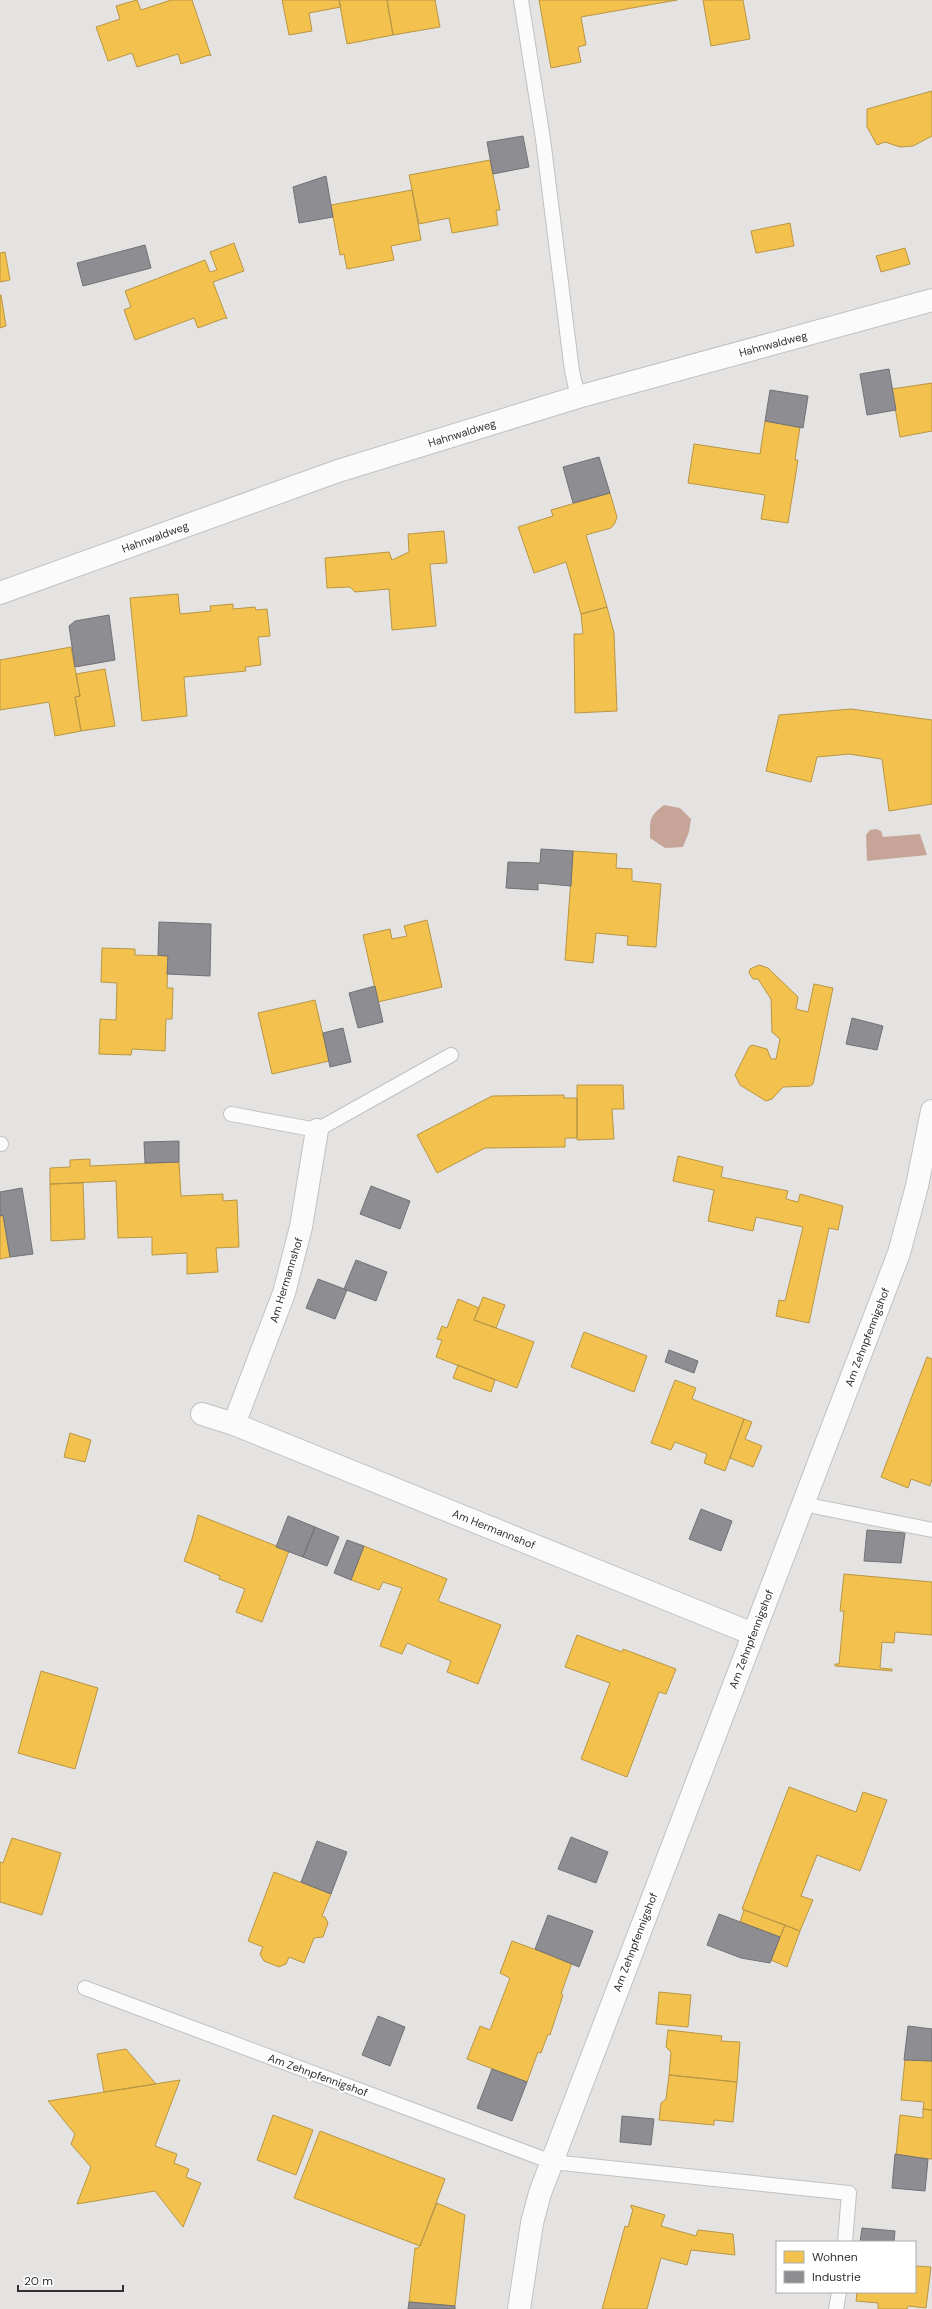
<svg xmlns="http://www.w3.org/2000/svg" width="932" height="2309" viewBox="0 0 932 2309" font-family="'DM Sans',sans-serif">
<rect width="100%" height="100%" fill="#e5e3e2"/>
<path fill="#c6a598" d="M664,805L680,808L691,819L689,832L683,847L665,848L650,838C650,820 649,816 664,805Z
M876,829L881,831L883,837L920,834L927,855L867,861L866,835L870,830Z"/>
<path fill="#f2c14e" stroke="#b89645" d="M137,0L141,10L171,0H192L211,56L209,55L181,64L178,54L137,67L132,53L108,61L96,27L120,19L116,6Z
M282,0H339L341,7L309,13L312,31L289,35Z
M339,0H387L393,35L347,44Z
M387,0H435L440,27L393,35Z
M539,0H677L581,17L586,45L578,47L581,62L551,68Z
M703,0H743L750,39L711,46Z
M932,91V136L913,146L900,147L885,142L877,145L867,127V109Z
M490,160L500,210H496L498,225L452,233L449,218L419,224L409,175Z
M412,190L421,240L391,246L394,260L347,269L344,254L340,255L331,205Z
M790,223L794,246L756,253L751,231Z
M234,243L244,271L213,282L227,319L225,318L198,328L194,318L135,340L124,310L131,307L125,291L205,260L210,272L217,270L210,252Z
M905,248L910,264L881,272L876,256Z
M5,252L10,280L0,282V253Z
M1,295L6,326L0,328V295Z
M932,383V431L900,437L892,389Z
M765,421L800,427L795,460H798L788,523L761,519L765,495L688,483L694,444L760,454Z
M610,493L617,517L615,523L611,528L586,535L607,607L581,614L566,562L534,573L518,527L553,516L551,510Z
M444,531L447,563L430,564L436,626L392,630L389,589L355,592L350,587L327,588L325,558L389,552L392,560L409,552L408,534Z
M178,594L180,614L211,611L210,606L233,604V609L255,607L256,610L267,609L270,636L258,637L261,665L245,667L246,671L184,677L187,716L142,721L130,598Z
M607,607L614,633L617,711L575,713L574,634H583L581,614Z
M71,647L80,696L75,697L81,731L55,736L49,702L0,710V660Z
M105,669L115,726L81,731L75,697L80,696L76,674Z
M851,709L932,720V804L889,811L882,759L849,754L817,757L811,782L766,771L779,715Z
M573,851L617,854L616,868L632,869V881L661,884L656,947L627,945L628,936L596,933L593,963L565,960Z
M427,920L442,987L378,1002L363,935L390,929L392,939L407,936L404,926Z
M102,948L135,949V955L168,956L167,988H173L172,1019H166L165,1051L132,1049L131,1055L99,1054L100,1019L116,1020L117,983L101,982Z
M759,965L768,968L798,997L796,1009L808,1012L814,984L833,988L813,1084L810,1086L783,1087L772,1099L766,1101L740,1085L735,1075L749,1047L752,1045L767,1049L771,1059H776L780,1039L772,1032L771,999L758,979H753L749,973L750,969Z
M315,1000L329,1061L272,1074L258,1013Z
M577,1085H623L624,1109H612L614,1139L577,1140Z
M564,1095V1098H577V1138H565V1147L485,1148L437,1173L417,1135L492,1096Z
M678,1156L723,1167L721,1177L788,1191L786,1199L798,1202L800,1194L843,1206L838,1230L829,1228L809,1323L776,1316L779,1300L785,1301L803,1227L756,1217L753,1231L708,1221L714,1190L673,1181Z
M90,1159V1166L179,1162L181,1196L223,1194V1201L237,1200L239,1247L216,1248L218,1272L187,1274V1253L152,1255V1237L118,1238L116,1181L50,1184V1168L70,1167V1160Z
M83,1183L85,1239L51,1241L50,1184Z
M3,1215L10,1257L0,1259V1216Z
M483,1297L505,1305L496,1328L474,1320Z
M458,1299L479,1308L474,1320L534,1342L517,1388L436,1357L442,1340L437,1339L442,1326L447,1328Z
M584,1332L647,1356L634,1392L571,1367Z
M927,1357L932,1359V1479L930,1486L911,1479L908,1488L881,1477Z
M458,1365L495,1380L491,1392L453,1378Z
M675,1380L696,1388L692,1399L744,1419L725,1471L704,1463L707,1454L675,1442L671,1450L651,1443Z
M744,1419L752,1422L745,1439L762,1446L753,1467L730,1458Z
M70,1433L91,1440L85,1462L64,1457Z
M198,1515L289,1551L262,1622L236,1612L245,1589L219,1579L220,1576L184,1561L192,1539Z
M364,1546L447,1579L438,1601L501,1625L478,1684L447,1672L451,1661L407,1643L402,1654L380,1646L402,1588L383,1582L379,1590L351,1580Z
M844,1574L932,1582V1635L895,1632L894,1643L882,1642L880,1668L892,1669V1671L835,1666V1664H839L844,1611H840Z
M577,1635L622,1652L623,1649L676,1669L666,1694L659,1692L627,1777L581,1759L610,1683L565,1667Z
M41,1671L98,1688L75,1769L18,1753Z
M789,1787L856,1812L863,1792L887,1800L860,1871L817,1855L801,1896L813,1900L800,1931L742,1909Z
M12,1838L61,1853L42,1915L0,1902V1862L3,1863Z
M274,1872L331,1894L322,1916L325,1917L328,1923L323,1937L314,1938L304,1963L289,1957L286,1964L279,1967L264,1961L260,1954L263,1947L248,1941Z
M744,1910L785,1925L780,1937L740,1922Z
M785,1925L800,1931L787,1967L771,1960Z
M512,1941L572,1963L561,1994L563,1995L550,2035L548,2034L541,2053L538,2052L527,2082L467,2059L480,2026L490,2030L510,1978L500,1973Z
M659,1992L691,1995L688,2027L656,2024Z
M668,2030L722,2036L721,2041L740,2042L737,2082L669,2075L671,2052L666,2047Z
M126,2049L156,2084L104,2092L97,2054Z
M905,2059L932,2061V2110L923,2109L924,2102L901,2100Z
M669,2075L737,2082L733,2122L714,2120V2125L659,2120L661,2103L666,2099Z
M180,2080L155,2146L177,2154L174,2163L189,2169L186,2177L201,2183L183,2227L155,2191L77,2204L91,2167L71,2144L75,2134L48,2101Z
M923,2109L932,2110V2159L896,2156L900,2115L923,2118Z
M273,2115L313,2130L296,2175L257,2160Z
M320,2131L445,2179L420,2246L294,2198Z
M437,2203L465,2215L455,2306L409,2302L415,2248H418L420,2246Z
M631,2205L665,2215L661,2226L696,2236L698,2230L733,2234L735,2255L691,2250L687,2265L661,2258L647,2309H602L625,2226L628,2227L633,2209L631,2208Z
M915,2266L931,2267L926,2308L908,2306L907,2309H878V2303L856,2301L857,2292H915Z"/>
<path fill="#8d8d92" stroke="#727175" d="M523,136L529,167L493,174L487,142Z
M326,176L333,217L299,223L293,187Z
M145,245L151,268L83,286L77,263Z
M889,369L896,410L867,415L860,374Z
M770,390L808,396L803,428L765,421Z
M599,457L610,493L573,503L563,467Z
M109,615L115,660L75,667L69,626L75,621Z
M541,849L573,851L571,886L538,883V890L506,888L508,862L540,863Z
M159,922L211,924L210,976L167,974L168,956L158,955Z
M375,986L383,1022L358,1028L349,993Z
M852,1018L883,1026L877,1050L846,1044Z
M343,1028L351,1062L330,1067L323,1033Z
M179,1141V1162L145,1163L144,1142Z
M371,1186L410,1201L400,1229L360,1214Z
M22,1188L33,1254L10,1257L3,1215L0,1216V1192Z
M356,1260L387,1272L376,1301L344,1289Z
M318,1279L347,1290L335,1319L306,1308Z
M669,1350L698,1361L694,1373L665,1362Z
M701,1509L732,1521L721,1551L689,1539Z
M288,1516L315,1527L303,1557L276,1547Z
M315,1527L339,1537L327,1566L303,1557Z
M867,1530L905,1533L901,1563L864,1561Z
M347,1540L364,1546L351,1580L334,1573Z
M571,1837L608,1852L596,1883L558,1869Z
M317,1841L347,1852L331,1894L301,1882Z
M719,1914L780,1937L770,1963L741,1958L707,1945Z
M548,1915L593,1931L579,1967L535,1949Z
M378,2016L405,2027L390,2066L362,2055Z
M908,2026L932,2029V2061L904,2060Z
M492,2069L527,2082L512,2121L477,2108Z
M622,2116L654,2119L651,2145L620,2142Z
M895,2154L928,2159L925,2191L892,2188Z
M862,2228L895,2231L894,2242H860Z
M409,2302L455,2306V2309H408Z"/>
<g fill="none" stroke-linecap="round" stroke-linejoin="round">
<defs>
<path id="lane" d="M521,0L543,139L572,371L578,397
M231,1114L317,1130L451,1055
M0,1144H1
M803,1504L932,1530
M85,1988L552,2162L849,2193L845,2242
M836,2309L839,2292"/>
<path id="street" d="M0,593L338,471L578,397L932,300
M202,1414L234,1424L753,1634
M234,1424L284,1293L301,1227L317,1130
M519,2309L532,2223L540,2193L899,1253L917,1186L932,1111"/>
</defs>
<use href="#lane" stroke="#c2c1c0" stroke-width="16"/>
<use href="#street" stroke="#c2c1c0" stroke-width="24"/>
<use href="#lane" stroke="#fbfbfb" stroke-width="14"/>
<use href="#street" stroke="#fbfbfb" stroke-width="22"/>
</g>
<g text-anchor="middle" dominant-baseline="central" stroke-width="4" stroke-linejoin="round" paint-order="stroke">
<g font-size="11" fill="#323030" stroke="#fff">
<text transform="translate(773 344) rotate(-15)">Hahnwaldweg</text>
<text transform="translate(462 433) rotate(-17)">Hahnwaldweg</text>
<text transform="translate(155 537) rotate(-20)">Hahnwaldweg</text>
<text transform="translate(286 1280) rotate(-73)">Am Hermannshof</text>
<text transform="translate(867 1337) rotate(-69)">Am Zehnpfennigshof</text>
<text transform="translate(494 1529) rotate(22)">Am Hermannshof</text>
<text transform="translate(751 1639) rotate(-69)">Am Zehnpfennigshof</text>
<text transform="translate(635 1942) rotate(-69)">Am Zehnpfennigshof</text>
<text transform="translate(318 2075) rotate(20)">Am Zehnpfennigshof</text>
</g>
</g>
<rect x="776" y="2241" width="140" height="52" fill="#ffffff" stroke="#adacac"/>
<rect x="784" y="2251" width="20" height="12" fill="#f2c14e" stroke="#adacac"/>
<text x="812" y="2261" font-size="12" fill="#323030">Wohnen</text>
<rect x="784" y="2271" width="20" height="12" fill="#8d8d92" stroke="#adacac"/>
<text x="812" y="2281" font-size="12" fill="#323030">Industrie</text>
<path d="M18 2285v6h105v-6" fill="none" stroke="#323030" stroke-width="2"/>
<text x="24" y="2285" font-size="12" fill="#323030" stroke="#ffffff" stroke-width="3" paint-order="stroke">20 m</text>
</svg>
